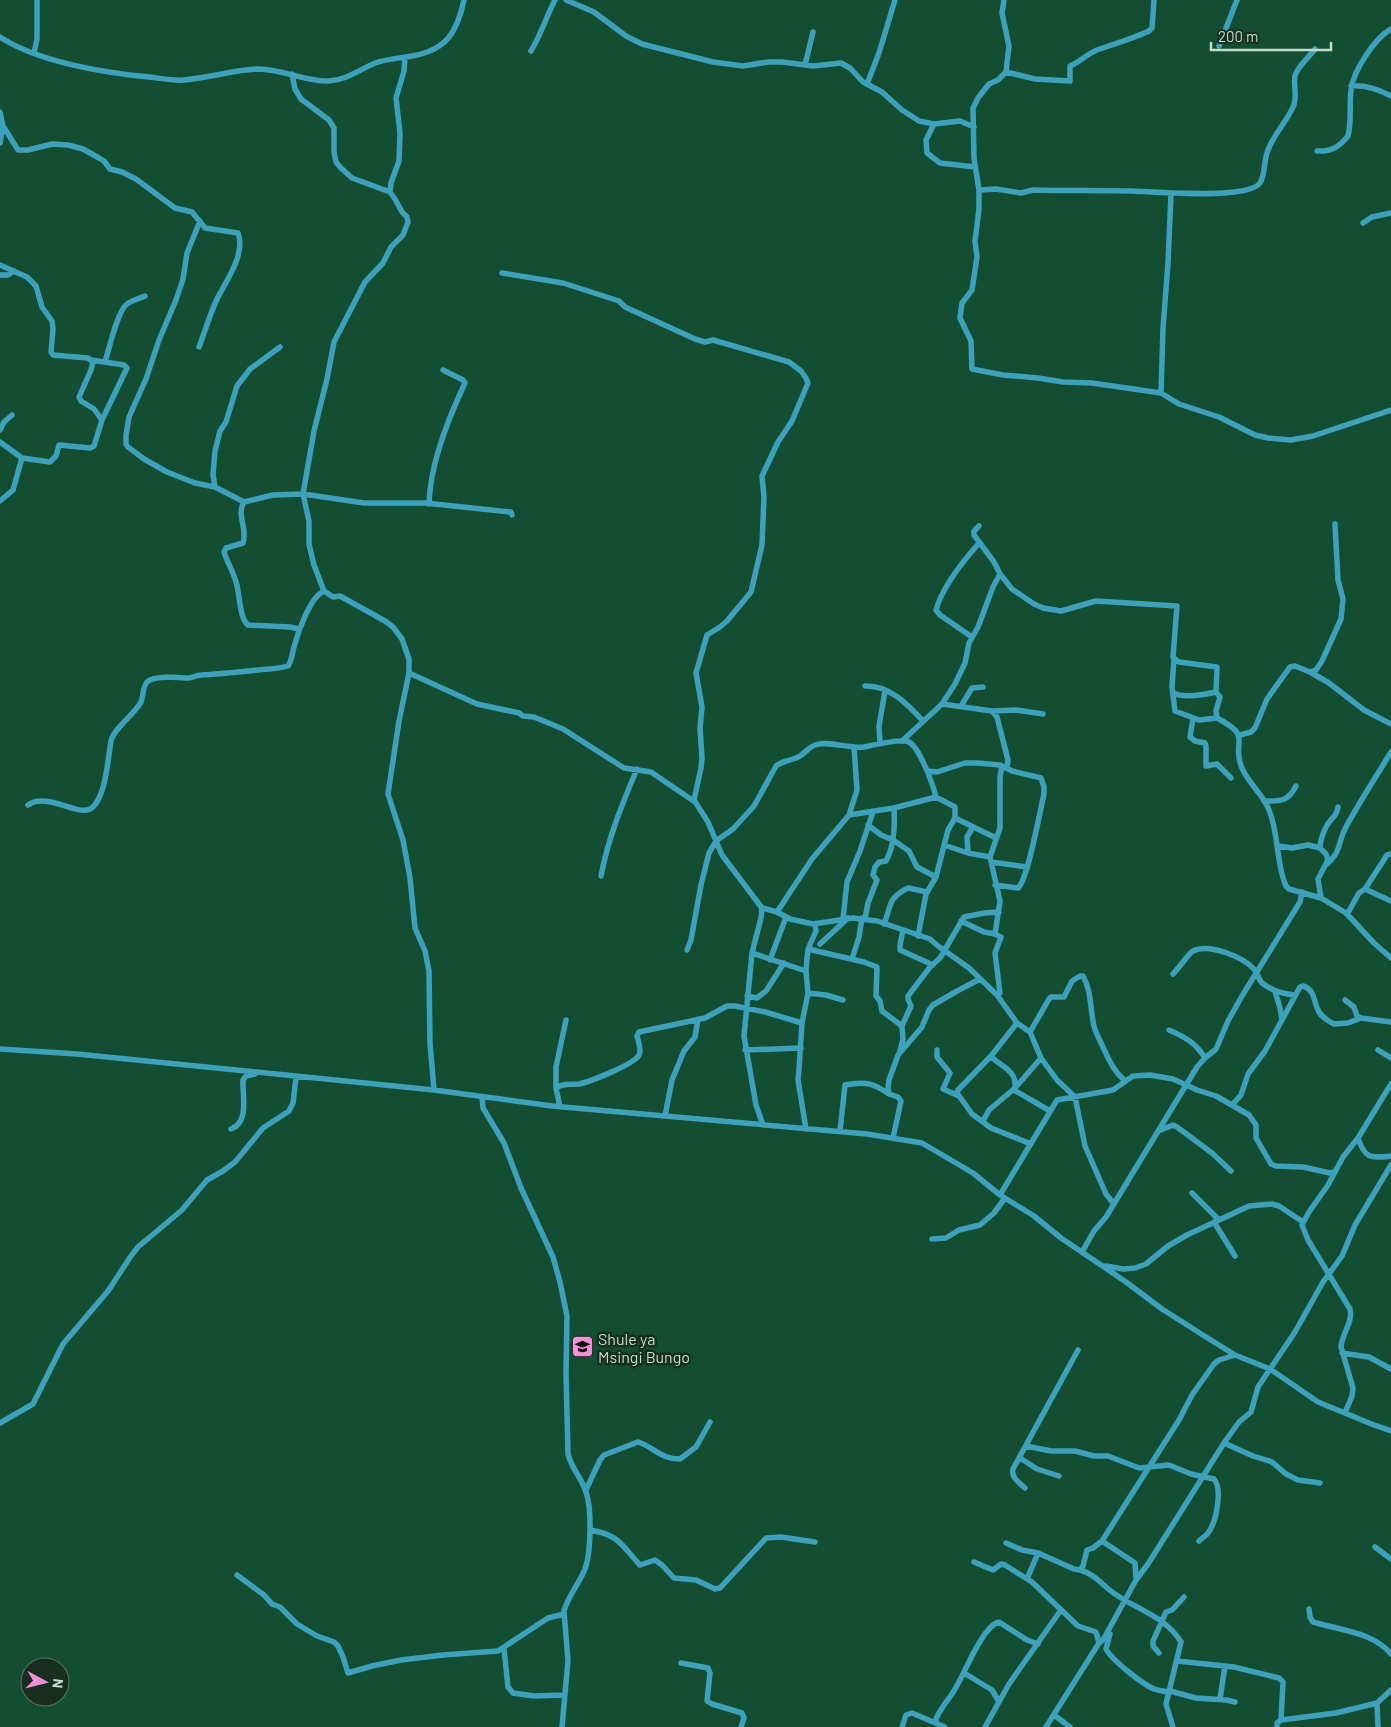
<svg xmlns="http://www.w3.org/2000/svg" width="1391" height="1727" viewBox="0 0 1391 1727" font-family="Barlow,sans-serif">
<rect width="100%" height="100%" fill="#134e32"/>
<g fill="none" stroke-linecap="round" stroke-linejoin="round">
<path stroke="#3da1bb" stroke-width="5.5" d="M566,0L594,12L626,36L642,44L713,62L743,66L768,62H782L813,66L841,63L850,68L863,82L882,92L902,110L919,121L934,124L960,121L974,127
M1004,0L1002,13L1009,46L1006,72L998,80L989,84L978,98L973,108L974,158L979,190V209L975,241L977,257L972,290L962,303L960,318L971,341L972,369L1003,375L1038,378L1063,382L1092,383L1161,393L1179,404L1219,417L1255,435L1268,438L1291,440L1313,436L1391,410
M0,37C38,62 105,73 149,77C160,78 172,81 183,80C208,78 233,70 258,69C283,69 305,82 329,81C348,80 361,68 378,62C389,59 401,58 412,56C447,50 457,32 464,0
M1219,46L1237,0
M531,51C541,35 546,17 555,0
M34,53L37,39V0
M805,65L813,32
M1006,72L1035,79L1070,81V66C1080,62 1087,54 1097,50C1114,44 1132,39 1149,31L1152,28L1154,0
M292,74L295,89L301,99L329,120L334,128V152L336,162L341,168L352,178L390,192L395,199L402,212L407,217L408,222L403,235L391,247L383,263L365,282L334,342L327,379L314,431L303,494L309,521V544L314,565L324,591L333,597L340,596L385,621L393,627L402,639L409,659V673L399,721L388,794L403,840L410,878L415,928L425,951L429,971L430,1043L434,1090
M867,84L879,53L895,0
M1351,86C1366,85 1378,89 1391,96
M0,112L3,126L0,143
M934,124L926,140L927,153L940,163L975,167
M3,126L18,150H28L52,144L68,145L83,149L99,158L104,161L110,169L122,172L136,179L175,208L192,212L205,228L238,233C246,254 226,281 217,299C210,314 205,331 199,347
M1317,151C1331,152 1339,147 1348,136C1352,121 1349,105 1351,90C1353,71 1375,38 1391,29
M979,190L996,189L1021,193L1033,190C1066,191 1099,190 1132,191C1154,192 1248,200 1260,183C1265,175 1264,162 1267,153C1272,136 1286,123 1293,107C1298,97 1293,86 1295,76C1297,67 1309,57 1315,49
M390,192L391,183L399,161L400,133L396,98L404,71L405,57
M200,221L187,253L183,279L176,300L159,340L146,379L129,417L126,435V444L128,447L144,459L167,472L195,483L215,487L244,502
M1363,223L1372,217L1391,213
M0,265L27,277L36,286L42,307L52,321L53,329L51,352L53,355L88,358L93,362L91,370L79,397L81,401L94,409L102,420L94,446L90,448L59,445L56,456L50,462L22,458L13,490L0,501
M502,273L563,283L619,301L625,307L695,339L705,342L713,340L789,362L801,371L806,378L808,383L792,421L778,442L762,476L764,497L762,545L751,592L727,621L720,627L707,635L696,673L702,707L700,728L702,758L701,768L694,800L708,822L722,855L762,908L761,918L752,953L744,1036L756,1105L763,1125
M0,275H8L14,271
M91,360L124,365L127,368L102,420
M105,362C109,349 117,313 126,305C131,300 139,299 145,296
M1161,393L1163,328L1168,263L1171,194
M0,430L4,422L12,415
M0,442L22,458
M215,487L213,475L215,451L220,431L226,422L237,386L250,369L280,347
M429,504C430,464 448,419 465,383L463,380L443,370
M979,526L974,531V535L994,562L1000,574L1012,589L1034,604L1043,608L1061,611L1096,601L1177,606L1173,657L1179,662L1217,667L1216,692L1220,697L1216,711L1217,718C1255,738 1230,740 1242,768C1248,783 1263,794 1269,810C1279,834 1276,864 1286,886L1289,889L1321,898L1346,913L1349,911L1359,893L1365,889L1391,901
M299,629L290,627L248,625C239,618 240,593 236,582C233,571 227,562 224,552L226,548L243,543C248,529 236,515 244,502L273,495L303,494L364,503H425L511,512L512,515
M972,637L940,615L936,610C942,588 964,560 979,543
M1174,659L1172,687L1175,711L1199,720L1217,718
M1310,672L1329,683L1364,710L1391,724
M409,673L477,704L519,713L523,716L534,717L563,729L624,768L651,772L695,802
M865,686C890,685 908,705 923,721
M1173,693C1184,698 1203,695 1216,692
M942,704L992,711L997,717L1008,760L1007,767
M961,706L972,688L983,687
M992,711L1016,710L1043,714
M1193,718L1190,737L1195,741L1205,743L1206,746V766L1217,764L1231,778
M1240,735L1251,732L1255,728L1267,699L1290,667L1295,666L1310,672L1316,670L1322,661L1341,619L1343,599L1338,580L1335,524
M902,741L942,704L955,684L965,663L969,643L978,627L993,587L1000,574
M880,743L879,726L885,691
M927,771L937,772L965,763H977L1000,765L1012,771L1041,778L1044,787V794C1040,810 1028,880 1018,888L995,885
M1264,801C1280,801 1288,802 1296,786
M28,805C47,792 77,816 90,809C106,800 108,757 111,741C114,728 134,715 141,702C144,695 142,686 148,681C156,676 177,677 186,678C191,679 195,675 201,675C220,674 238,672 258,670C267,669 279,669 288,666C292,661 292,653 294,647C298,632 310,597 324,591
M849,815L857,790L854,747
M955,818L996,838
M868,825L881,835L893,840L909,851L917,867L936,877
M944,845L968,853L990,857
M1278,846L1292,848L1308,845L1320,848
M968,853L967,837L973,827
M991,862L1027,867
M1327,864C1343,849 1337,843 1346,827C1360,801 1376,777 1391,752
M601,876C608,839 622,804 637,769
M1365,889L1387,855L1391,854
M1321,898L1318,879L1328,860L1326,854L1320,848C1320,840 1325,827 1330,821C1334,816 1337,815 1338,807
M762,908L777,912L790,919L813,924L853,918L877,921L930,939L938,946L969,968L997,995L1017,1023L1030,1032L1041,1058L1057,1080L1075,1097L1085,1146L1106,1194L1114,1204
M777,912L812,859L849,815L894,808L936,797
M1346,913L1374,943L1391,958
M843,919L847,882L860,851L873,812
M865,919L868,903L877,880L873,875L875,867L879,862L886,861C895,845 895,825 894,808
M961,921L984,932L995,934L1001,937L995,953L1000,993L997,995
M884,924C892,904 887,899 908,888L927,892
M903,930L900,945V950L933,965
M995,934L1000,901L990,857L1000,828V777L1002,766
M820,944L848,918
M808,949L864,962L877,967L876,996L880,1001L882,1011L902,1026
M687,950L691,940L701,885L709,853L716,841L733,829L754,806L776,766C783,760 792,761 800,756C805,753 809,747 815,745C827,740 850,749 864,747C873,745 902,738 909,742C920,748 933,785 936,797L955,807V818L948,830L936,877L926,894L918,936
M752,953L806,971
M852,959L859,937L862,918
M770,960L786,917
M1173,974C1179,968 1189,953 1193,951C1209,943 1243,957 1254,969C1258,973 1258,979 1262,983C1271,990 1283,994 1295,995
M1275,991L1280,1008L1282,1020
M808,993L826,995L843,1000
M747,996L757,998L766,991L784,963
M1345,1000L1354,1007L1357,1016L1361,1018L1391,1022
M1017,1023L991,1056L958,1090L957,1093L972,1114L991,1128L1031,1144
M1169,1030C1185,1037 1196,1043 1205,1058
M1030,1032L1049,999L1051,997H1064L1072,981L1080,976H1083C1092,992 1090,1010 1094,1026C1096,1033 1099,1039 1102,1045C1109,1060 1112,1069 1125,1081
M0,1049L77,1054L434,1090L552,1106L867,1134L922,1143L973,1173L1000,1195L1034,1216L1061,1238L1126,1282L1162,1309L1206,1337L1235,1355L1270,1369L1318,1402L1374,1425L1391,1431
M745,1050L801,1048
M937,1050V1057L950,1073L943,1089L959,1096
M1378,1050L1391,1058
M900,1051L903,1039L902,1026L911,1006L908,999V996L930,967L940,958L964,917L984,913L999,912
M556,1088C563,1083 571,1085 579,1084C589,1082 635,1064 639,1055C642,1049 638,1041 637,1036L639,1032L705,1018L727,1006H735L765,1012L802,1023
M1015,1088L1041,1058
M1014,1090L1050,1111
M482,1097L483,1108L504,1143L521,1188L553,1257L560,1282L567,1316L566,1373L568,1454C572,1470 582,1478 586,1492C592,1509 591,1553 585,1569C579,1584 568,1596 564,1611L568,1661L562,1727
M1232,1105L1241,1095L1248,1074L1265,1051L1300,987L1303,986C1316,990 1313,1002 1319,1012C1322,1017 1328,1021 1334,1024L1348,1023L1361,1018
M560,1107L556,1088V1067L566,1020
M665,1116L672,1080L684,1051L695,1037L698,1019
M983,1121L989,1110L1015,1088C1017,1069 1000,1067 991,1056
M231,1129C250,1122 242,1095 243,1080L246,1076L255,1074
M806,1129L798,1080L799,1069L802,1023L808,993L806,971L807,958L808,949L816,931L815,924
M1161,1130L1173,1125L1177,1127L1212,1153L1231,1171
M840,1131L845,1085C865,1081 873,1083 889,1094
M893,1138L901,1101L898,1097L889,1094L888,1088L889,1080L898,1055L922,1027L929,1010L933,1005L957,991L980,979
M1358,1138C1365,1159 1370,1158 1391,1156
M1192,1193L1219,1220
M1000,1195L1057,1100L1113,1090L1133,1076L1150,1075L1173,1079L1197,1090L1216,1096L1249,1115L1256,1125V1138L1271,1164L1276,1166L1303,1167L1330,1173L1334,1172
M1214,1222L1235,1256
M932,1239L946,1238L959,1230L980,1225L994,1213L1005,1198
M1082,1252L1094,1231L1106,1217L1197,1067L1205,1058L1216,1049L1228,1021L1242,996L1300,902L1302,892
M1106,1266L1123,1269L1135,1268L1146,1264L1168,1246L1187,1235L1249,1206L1272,1204L1279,1206L1303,1222
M1342,1353L1369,1357L1391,1369
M1345,1413L1352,1396L1353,1388L1341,1347C1342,1333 1353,1323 1350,1309L1308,1240L1302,1225L1309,1212L1328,1185L1343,1157L1358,1138L1391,1084
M0,1423L33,1404L63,1344L108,1291L131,1256L138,1247L182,1210L207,1180L223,1171L235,1162L263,1128L289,1111L293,1103L296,1077
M1224,1443L1253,1456L1272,1462L1286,1474L1298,1480L1320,1483
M1026,1446L1051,1451H1075L1094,1456H1108L1139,1468L1169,1465L1191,1474L1214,1479C1223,1489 1216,1523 1208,1533C1206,1536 1202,1538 1199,1541
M1020,1458L1037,1469L1059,1476
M1025,1488C1019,1482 1011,1478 1013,1469L1078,1350
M586,1490L600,1460L604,1455L638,1442C654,1447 660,1459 680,1459L696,1447L710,1422
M590,1530C620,1535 621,1545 640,1565L655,1560L662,1565L674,1578L696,1580L715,1589L720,1588L766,1538L781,1537L815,1542
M1102,1541L1135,1563L1136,1579
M1006,1543L1022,1550L1038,1553L1074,1569L1080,1570L1083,1566L1087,1550L1093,1548L1102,1541L1179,1420L1192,1395L1214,1364L1219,1360L1235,1355
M1375,1547L1391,1559
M974,1562L993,1570L1001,1564L1005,1565L1032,1582L1078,1626L1096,1632L1099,1643
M1080,1570C1095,1574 1103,1586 1115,1594C1138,1610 1166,1617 1181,1642L1166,1704L1173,1727
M237,1575L264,1595L272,1604L280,1607L297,1624L317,1636L334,1642L338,1646L343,1657L348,1673L372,1666L401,1660L443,1655L498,1651L548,1618L564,1614
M1027,1579L1038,1553
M1309,1609L1310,1617L1313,1622C1339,1630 1373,1632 1391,1654
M1110,1634L1106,1649C1112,1660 1142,1684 1154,1689C1159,1691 1164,1691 1169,1692
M504,1649L508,1687L513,1693L534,1696L565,1695
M1159,1653L1153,1646V1641L1166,1612L1172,1610L1184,1597
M1177,1661L1234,1667L1279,1678L1283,1682L1281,1720
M681,1663L708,1668L710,1673L707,1701L712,1704L742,1713L744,1718L741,1727
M964,1673L992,1690L999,1702
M1170,1691L1196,1698L1226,1700L1235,1702
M1220,1699L1225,1666
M1377,1703L1378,1727
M1054,1715L1070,1727
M935,1722C939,1709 949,1700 955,1689C964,1675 983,1625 999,1622L1027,1640L1038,1644
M902,1727L906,1715L912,1713L945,1727
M985,1727L1009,1684L1061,1610
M1046,1727L1099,1643L1103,1640L1136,1580L1148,1564L1224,1443L1239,1422L1251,1412L1258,1387L1295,1332L1323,1282L1342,1256L1355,1225L1391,1165
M1277,1727V1723L1281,1720L1336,1713L1377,1703L1391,1690"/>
</g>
<defs>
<symbol id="school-square" viewBox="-11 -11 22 22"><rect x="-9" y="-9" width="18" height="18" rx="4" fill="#f291d6" stroke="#172e21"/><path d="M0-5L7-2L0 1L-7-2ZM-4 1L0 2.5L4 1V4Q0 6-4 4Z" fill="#111"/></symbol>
</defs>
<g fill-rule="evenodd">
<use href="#school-square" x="570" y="1334" width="25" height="25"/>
</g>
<g text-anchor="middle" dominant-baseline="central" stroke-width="5" stroke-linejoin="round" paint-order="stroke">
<g font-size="16" fill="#c1decc" stroke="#172e21" text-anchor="start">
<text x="598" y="1338">Shule ya<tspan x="598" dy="18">Msingi Bungo</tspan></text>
</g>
</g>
<g transform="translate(45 1682) rotate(97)"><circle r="24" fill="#172e21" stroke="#5b7465"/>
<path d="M0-4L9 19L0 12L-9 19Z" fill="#f291d6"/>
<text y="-8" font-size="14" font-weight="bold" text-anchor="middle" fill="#c1decc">N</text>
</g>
<path d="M1211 42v8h120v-8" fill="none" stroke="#c1decc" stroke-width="2.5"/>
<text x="1218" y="42" font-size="15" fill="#c1decc" stroke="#172e21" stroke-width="4" paint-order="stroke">200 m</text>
</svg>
